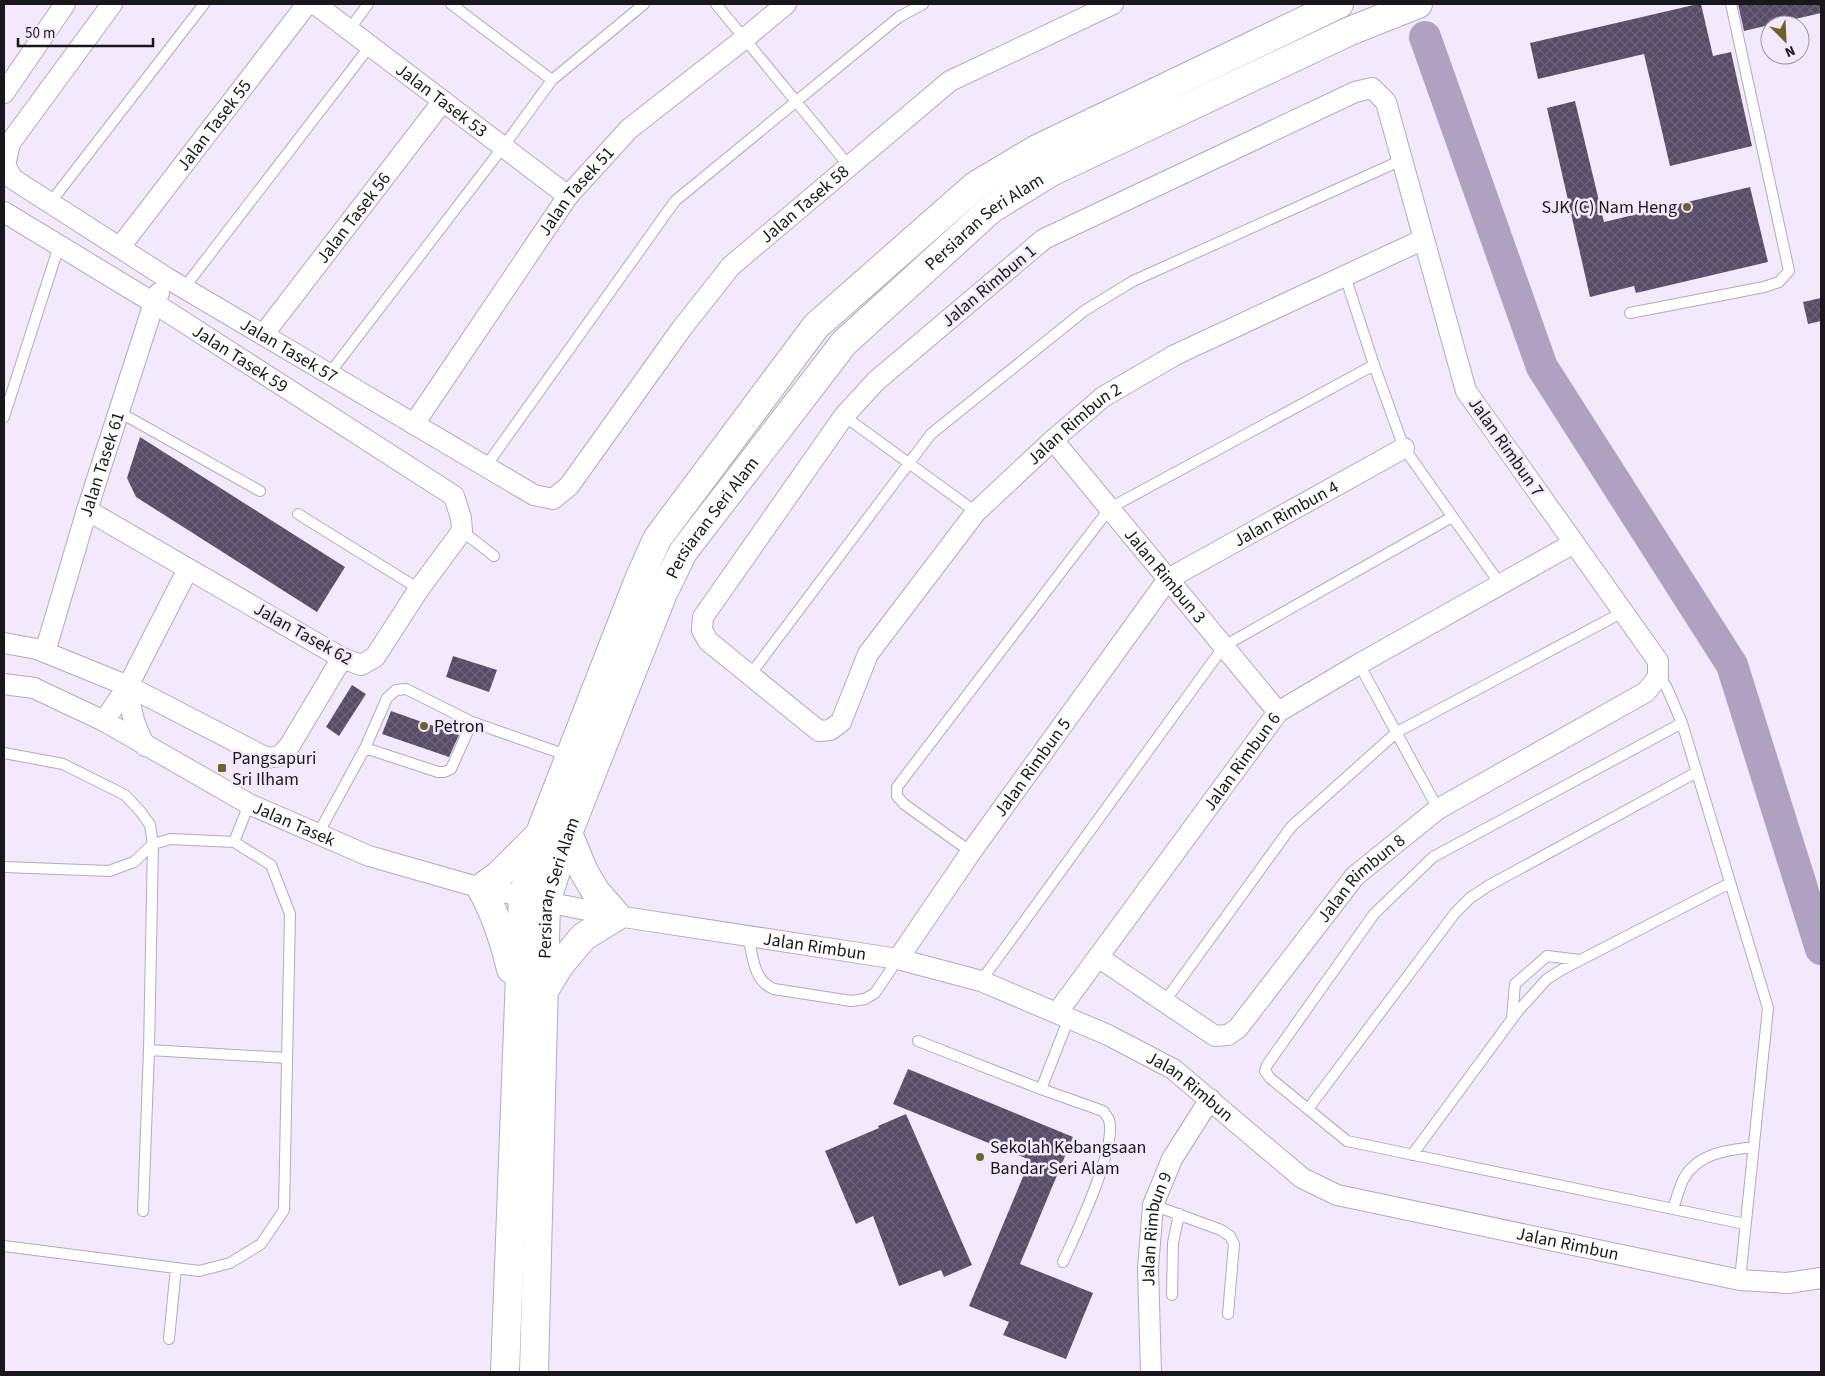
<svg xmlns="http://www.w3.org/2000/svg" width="1825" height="1376" viewBox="0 0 1825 1376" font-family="'Source Sans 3',sans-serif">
<defs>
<pattern id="building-cross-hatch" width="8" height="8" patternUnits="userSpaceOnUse" patternTransform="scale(1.25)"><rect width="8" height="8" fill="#574c66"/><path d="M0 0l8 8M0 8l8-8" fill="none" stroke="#6b6277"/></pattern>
</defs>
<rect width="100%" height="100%" fill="#f2eafc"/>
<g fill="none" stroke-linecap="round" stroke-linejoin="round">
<path stroke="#afa2c0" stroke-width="32" d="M1425,37L1542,367L1732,665L1821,949"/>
</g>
<path fill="url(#building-cross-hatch)" d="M1698,4H1701L1713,56L1731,52L1752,146L1670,166L1644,54L1538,79L1530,43Z
M1738,4H1821V13L1744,31Z
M1575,101L1604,222L1750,187L1768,262L1636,293L1634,286L1590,297L1547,108Z
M1821,298V321L1808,324L1803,302Z
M140,437L345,567L317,612L136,497L127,478Z
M453,656L497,670L489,692L446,677Z
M352,685L366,694L339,736L326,727Z
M391,711L459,735L449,757L382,734Z
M908,1069L1073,1137L1020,1264L1093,1293L1066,1359L1003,1335L1009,1322L969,1306L1030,1160L893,1104Z
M906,1114L972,1265L944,1277L941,1270L899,1286L873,1216L856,1224L825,1151L879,1128L878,1126Z"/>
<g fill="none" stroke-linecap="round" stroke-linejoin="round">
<defs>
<path id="lane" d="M451,4L552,80
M716,4L849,166
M349,30L368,4
M50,203L204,4
M1345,276L1374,365L1404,448L1500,584
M184,288L370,46
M1630,313L1764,287L1779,282L1789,271L1731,4
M329,374L503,147L552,80L644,4
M119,412L260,491
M844,416L976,512
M4,417L59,246
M486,466L675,201L899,17L923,4
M298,514L419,589
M462,531L494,556
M1359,664L1438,809
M750,675L931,434L1084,311L1133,281L1402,160
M1658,677L1666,686L1682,723
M365,748L438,772H444L451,769L472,722
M4,753L63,764L125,795L140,811L150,825L153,844L149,1050L143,1211
M318,834L365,748L387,698L396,690L406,689L472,722L569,756
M971,852L904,804L897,796V787L1110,508L1374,365
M4,867L109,871L134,862L153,844L171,839L234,842L249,804
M748,936C753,956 753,981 774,989L851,1001L865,999L875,993L898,959
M981,981L1224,646L1452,517
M1165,1001L1291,827L1397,732L1623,612
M1512,1018L1515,984L1547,956L1580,960
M918,1041L1041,1089L1069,1018
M149,1050L287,1058
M1041,1089L1103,1111C1105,1114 1108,1117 1109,1120C1117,1149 1076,1233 1063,1262
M1308,1109L1455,913L1470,898L1488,886L1697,772
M1412,1155L1518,1011L1547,979L1563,969L1730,883
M1153,1205L1221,1230L1230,1236L1234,1244L1228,1314
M1673,1209C1676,1200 1679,1189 1683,1180C1697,1153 1727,1150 1754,1147
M4,1246L199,1271L230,1263L261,1244L284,1210L290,914L271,865L234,842
M1740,1280L1768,1008L1682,723L1433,857L1374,914L1267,1065L1265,1071L1270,1078L1347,1141L1745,1224
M1172,1295L1173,1243L1179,1214
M169,1339L176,1268"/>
<g id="street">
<path id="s1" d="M112,4L10,143L5,165L13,179L167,278L534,495L553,499L569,486L682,328L731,266L950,81L1113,4"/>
<path id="s2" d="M315,4L568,196"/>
<path d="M4,93L65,4"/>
<path id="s3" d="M4,212L154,303L454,496L461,518L462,531L419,589L375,657L361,665L342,658L87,510"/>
<path id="s4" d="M120,247L307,4"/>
<path id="s5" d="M263,335L443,101"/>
<path id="s6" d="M414,424L568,196L629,129L744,39L786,4"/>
<path id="s7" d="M1053,440L1278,712"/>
<path d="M4,643L37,649L128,686L267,758L280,756L290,745L342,658"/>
<path id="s8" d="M45,652L87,510L154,303L159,293"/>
<path id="s9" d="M4,684L34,688L72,706L104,721L249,804L369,856L481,888L523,896L546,902L617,916L898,959L981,981L1108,1035L1173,1069L1302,1178L1337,1195L1740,1280L1787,1283L1821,1278"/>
<path d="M128,686C131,712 133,723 145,746"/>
<path d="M104,721L128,686L188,569"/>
<path id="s10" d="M1098,957L1215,1036L1228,1035L1238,1028L1355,876L1438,809L1646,692L1658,677V661L1466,391L1386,102L1372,88L1355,92L1044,239L876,381L844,416L703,617L702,630L708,641L819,731L830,730L841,722L868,654L976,512L1053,440L1103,397L1175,355L1424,239"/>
<path id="s11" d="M898,959L971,852L1168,579L1404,448"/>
<path id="s12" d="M1057,1013L1278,712L1359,664L1574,543"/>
<path id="s13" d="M1151,1372L1148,1268L1153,1205L1172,1159L1210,1099"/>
</g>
<g id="secondary">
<path d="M511,969C504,940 496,914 481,888L499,875L538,836"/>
<path d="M544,991L559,966L583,937L617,916L596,892L584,872L568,833"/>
<path d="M505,1372L523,896L542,828L638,582L657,539L816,326L975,186L1037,149L1339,4"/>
<path id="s14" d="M534,1372L546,902L568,833L663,593L683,552L844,343L991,209L1051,172L1350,31L1418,4"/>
</g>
</defs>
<use href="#lane" stroke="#b3abbd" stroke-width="12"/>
<use href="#street" stroke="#b3abbd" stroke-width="22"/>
<use href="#secondary" stroke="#b3abbd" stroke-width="30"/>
<use href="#lane" stroke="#fff" stroke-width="10"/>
<use href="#street" stroke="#fff" stroke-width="20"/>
<use href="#secondary" stroke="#fff" stroke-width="28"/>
</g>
<g fill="#6e612e" stroke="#f2eafc" stroke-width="2">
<circle cx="1687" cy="207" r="5"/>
<circle cx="424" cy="726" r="5"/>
<rect x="217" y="763" width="10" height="10" rx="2.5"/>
<circle cx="980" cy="1157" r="5"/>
</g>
<g text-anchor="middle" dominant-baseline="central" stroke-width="5" stroke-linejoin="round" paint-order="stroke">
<g font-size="18" fill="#19161c" stroke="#f2eafc">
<text stroke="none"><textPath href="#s2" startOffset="159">Jalan Tasek 53</textPath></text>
<text stroke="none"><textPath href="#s4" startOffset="154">Jalan Tasek 55</textPath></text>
<text stroke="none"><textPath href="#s6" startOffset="284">Jalan Tasek 51</textPath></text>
<text stroke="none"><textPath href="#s1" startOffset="1230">Jalan Tasek 58</textPath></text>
<text stroke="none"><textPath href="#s5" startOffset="148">Jalan Tasek 56</textPath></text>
<text stroke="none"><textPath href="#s14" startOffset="1296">Persiaran Seri Alam</textPath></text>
<text transform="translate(989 286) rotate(-40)">Jalan Rimbun 1</text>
<text stroke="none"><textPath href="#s1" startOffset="536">Jalan Tasek 57</textPath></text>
<text stroke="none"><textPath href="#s3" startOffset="278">Jalan Tasek 59</textPath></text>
<text stroke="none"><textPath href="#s10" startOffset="2841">Jalan Rimbun 2</textPath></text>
<text transform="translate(1506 447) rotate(55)">Jalan Rimbun 7</text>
<text stroke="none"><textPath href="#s8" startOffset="196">Jalan Tasek 61</textPath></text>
<text stroke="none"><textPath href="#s11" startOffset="601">Jalan Rimbun 4</textPath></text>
<text stroke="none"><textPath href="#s14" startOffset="891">Persiaran Seri Alam</textPath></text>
<text stroke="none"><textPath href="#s7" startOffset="176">Jalan Rimbun 3</textPath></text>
<text transform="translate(303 634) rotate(29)">Jalan Tasek 62</text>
<text stroke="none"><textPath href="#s12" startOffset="312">Jalan Rimbun 6</textPath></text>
<text stroke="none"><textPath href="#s11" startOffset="234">Jalan Rimbun 5</textPath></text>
<text stroke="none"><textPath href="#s9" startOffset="324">Jalan Tasek</textPath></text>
<text stroke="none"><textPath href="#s10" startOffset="361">Jalan Rimbun 8</textPath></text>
<text stroke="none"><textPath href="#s14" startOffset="486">Persiaran Seri Alam</textPath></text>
<text stroke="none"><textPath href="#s9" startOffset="861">Jalan Rimbun</textPath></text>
<text stroke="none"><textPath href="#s9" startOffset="1266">Jalan Rimbun</textPath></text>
<text stroke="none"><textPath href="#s13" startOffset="144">Jalan Rimbun 9</textPath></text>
<text stroke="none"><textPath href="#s9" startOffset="1686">Jalan Rimbun</textPath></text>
</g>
<g font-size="18" fill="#19161c" stroke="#f2eafc" text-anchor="start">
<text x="1677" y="207" text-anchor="end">SJK (C) Nam Heng</text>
<text x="434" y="726">Petron</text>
<text x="232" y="758">Pangsapuri<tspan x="232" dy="21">Sri Ilham</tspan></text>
<text x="990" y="1147">Sekolah Kebangsaan<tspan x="990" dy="21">Bandar Seri Alam</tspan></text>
</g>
</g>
<rect width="1825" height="1376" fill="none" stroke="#19161c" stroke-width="10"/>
<g transform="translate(1785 40) rotate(156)"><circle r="24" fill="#f2eafc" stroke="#9b95a2"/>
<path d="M0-4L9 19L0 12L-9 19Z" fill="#6e612e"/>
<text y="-8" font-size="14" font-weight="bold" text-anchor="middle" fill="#19161c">N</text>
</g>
<path d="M18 38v8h135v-8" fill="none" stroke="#19161c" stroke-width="2.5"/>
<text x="25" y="38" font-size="15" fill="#19161c" stroke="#f2eafc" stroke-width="4" paint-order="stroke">50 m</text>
</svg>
